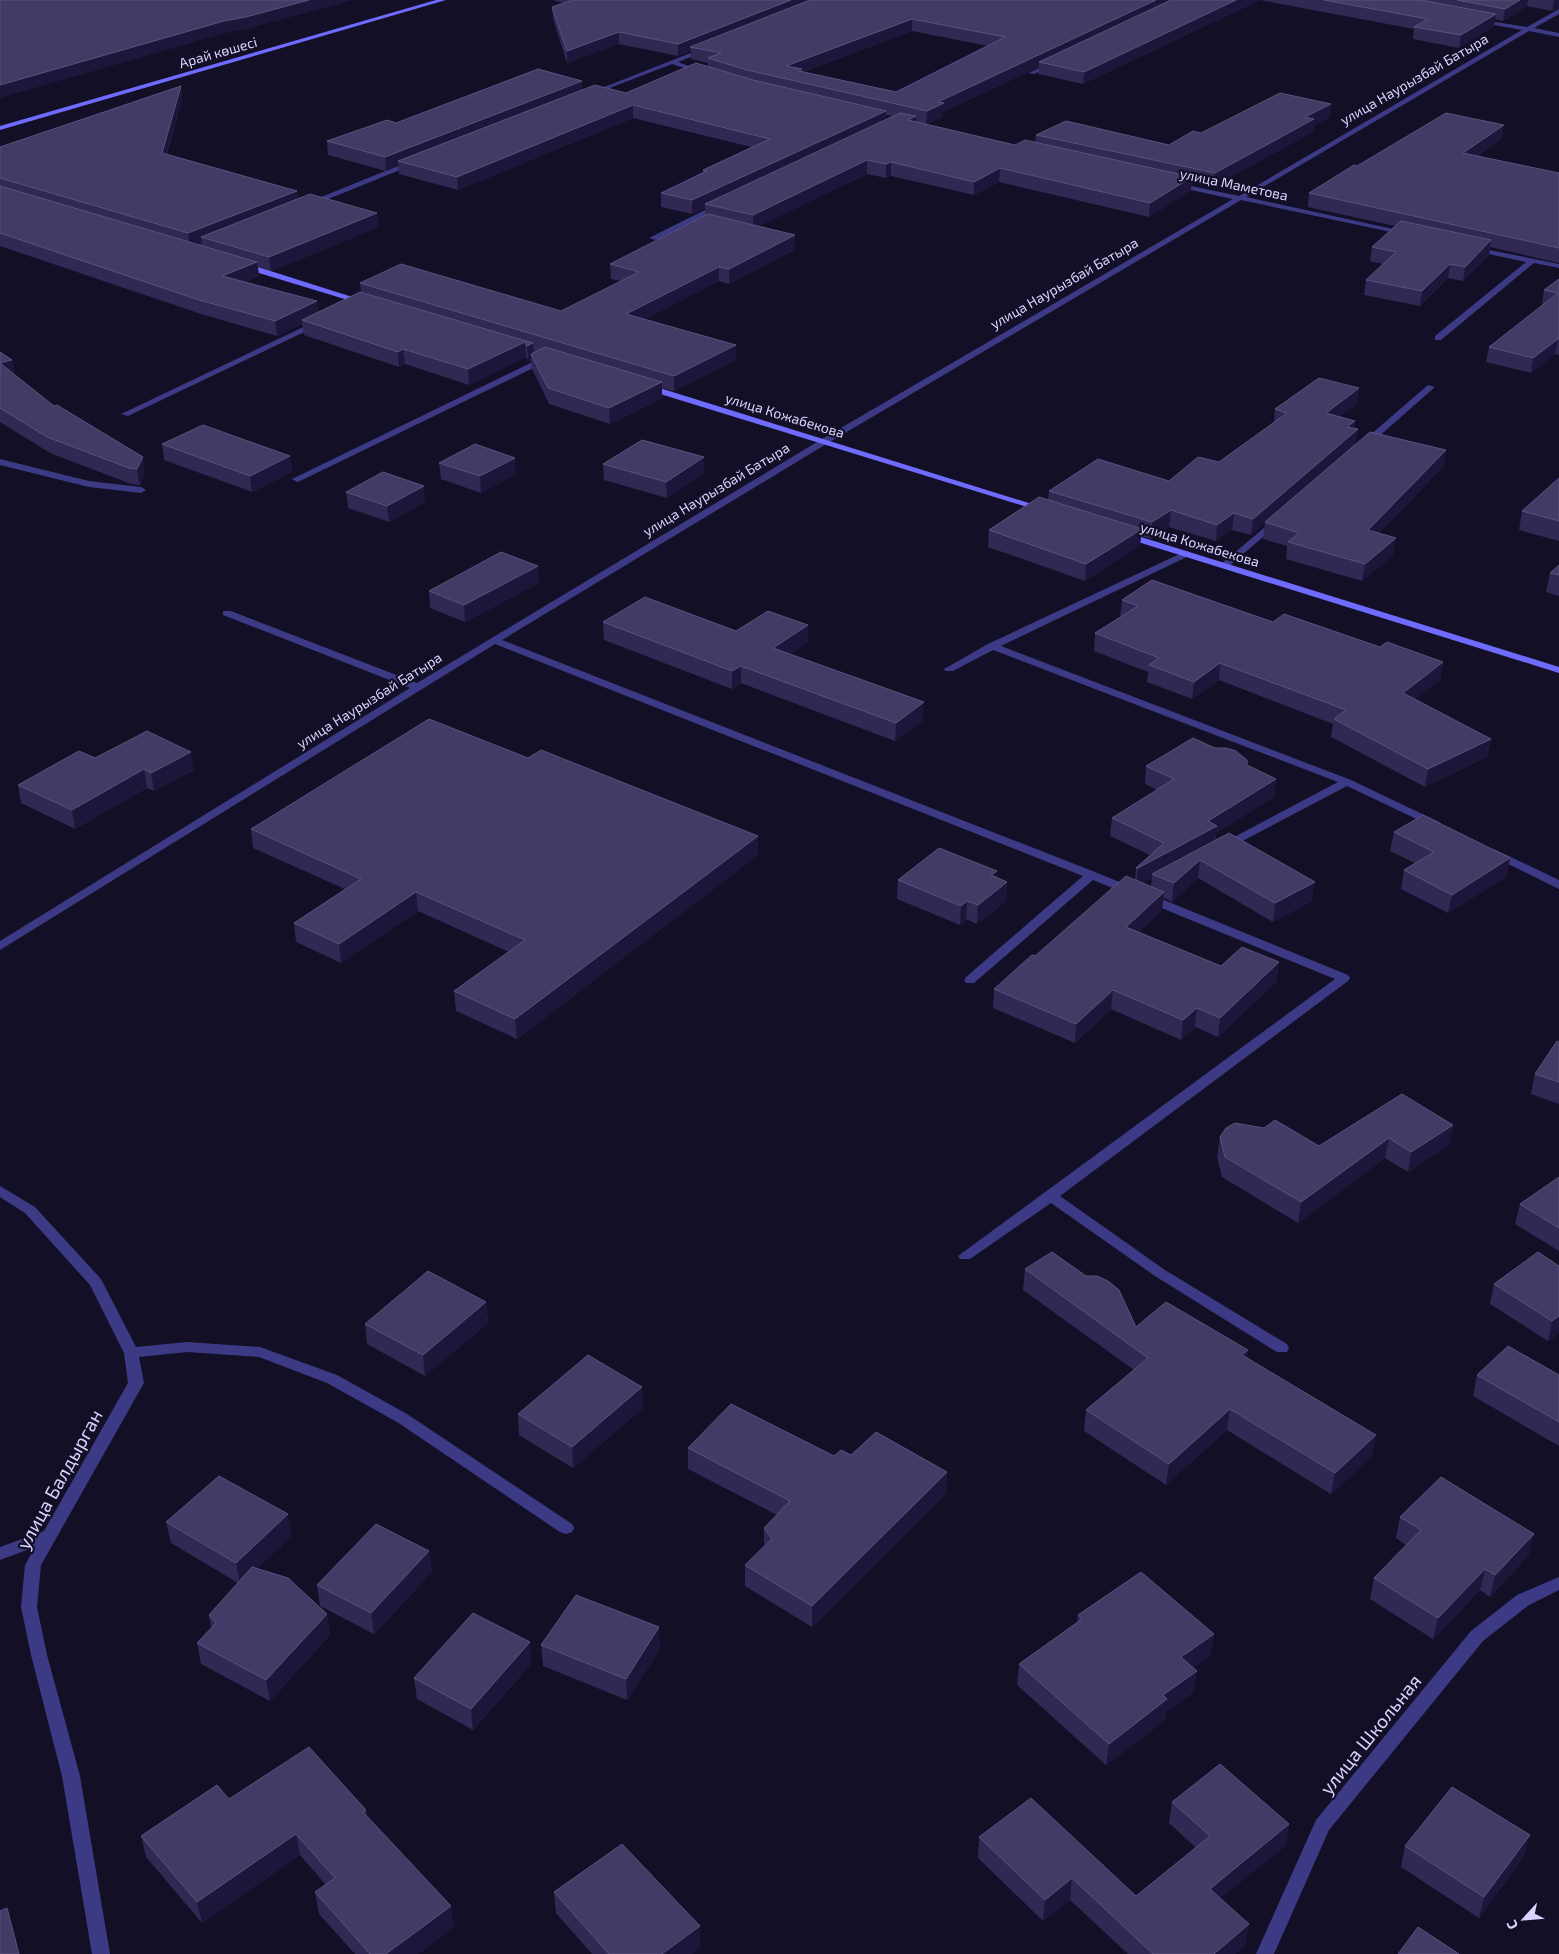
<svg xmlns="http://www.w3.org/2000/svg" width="1559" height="1954" viewBox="0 0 1559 1954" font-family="'Exo 2',sans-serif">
<rect width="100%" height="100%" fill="#130f26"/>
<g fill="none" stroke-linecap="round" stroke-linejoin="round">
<path fill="#3d3a85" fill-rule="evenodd" d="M1559,9V14L1534,28L1559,33V37L1529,31L1246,197L1407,232H1410V236L1241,200L828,443L502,640L1095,872L1348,975L1350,978L1348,981L1060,1196L1165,1270L1287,1344L1289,1348L1287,1352H1277L1155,1276L1051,1203L970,1259H960L958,1256L1335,979L1093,880L974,983H966L964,980L966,977L1083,876L495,644L0,950V941L410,688L223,615V611H231L417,683L822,439L1233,199L1172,186V182L1239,196L1522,30L1478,22L1476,19L1527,27Z
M706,47L708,50L678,62L704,72V74L672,64L594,94L589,93Z
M1052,62L1055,64L1054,65L1034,74L1029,73Z
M410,161L417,163L311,206L304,204Z
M717,204L724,206L656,240L649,238Z
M1470,246L1559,264V268L1534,263L1441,340H1435V336L1526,262L1470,250Z
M314,322L321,324L128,416L121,414Z
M547,355L551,358L550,360L300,481L297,482L292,479Z
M1428,385L1435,387L1368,446H1362V442Z
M0,459L89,481L141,487L146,490L141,493L89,487L0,465Z
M1276,518L1281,521L1279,523L1227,568H1221V564Z
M1186,551L1189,552V556L1001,646L1351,780L1439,822L1441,824L1439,826H1431L1347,786L1229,848H1221L1219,846L1221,844L1338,782L993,650L953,671H945L944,669L988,644Z
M1494,849L1559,880V889L1490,855L1488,853Z
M0,1186L35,1207L101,1279L136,1347L187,1342L260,1347L337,1375L407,1414L572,1524L574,1528L572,1532L566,1534L560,1532L397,1422L327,1383L259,1357L187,1352L139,1357L144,1383L41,1565L37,1607L47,1655L80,1776L110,1954H92L62,1776L31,1655L21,1607L25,1565L35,1547L0,1560V1547L44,1531L128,1383L124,1353L90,1285L25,1213L0,1197Z
M1559,1577V1590L1529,1605L1483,1641L1329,1830L1274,1954H1256L1316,1820L1471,1631L1517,1595Z"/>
<path fill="#6f6bff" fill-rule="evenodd" d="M436,0H446L0,130V126Z
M239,263H245L368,302L361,304L239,267Z
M644,385H650L1048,509L1046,511H1040L644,389Z
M1125,532L1559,667V673L1122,537L1120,535Z"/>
</g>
<path fill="#312854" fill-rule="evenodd" d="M552,0H1559V8L1552,11L1527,6L1503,21L1495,19L1494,26L1459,48L1413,39L1414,29L1260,0L1083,84L1038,74L1039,67L943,112V116L927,124L1015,145L1035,142L1036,135L1169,145L1201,133L1330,117L1314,125L1313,132L1213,186L1192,182L1191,190L1149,217L999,182L974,195L891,176L886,178L867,174L758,226L795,235L794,250L729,284L719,281L645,319L736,360L674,391L662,388V398L610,424L549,404L532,369L531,360L528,361L526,357L469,385L405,364L399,367L304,335L302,324L277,336L201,314L0,246V147L181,86L182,99L167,154L297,191L298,199L379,227L271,271L258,267L259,276L245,282L317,301L318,312L361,292L360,283L561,311L621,281L611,279L610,264L705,215V208L692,214L661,207V193L703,172V170L751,147L633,118L458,190L399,174L398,166L386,171L328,155L327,141L396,123L582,90L626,93L708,67V63L691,59V51L678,56L619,44L567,63L553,19L552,7L564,3ZM912,31L988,46L896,92L803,72ZM886,115L892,116L885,119Z
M1502,138L1477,156L1559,173V263L1490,247L1489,255L1463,281L1448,278L1420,306L1364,295L1366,280L1383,264L1370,261L1372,247L1395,226L1308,207L1309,193L1357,166Z
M1559,279V355L1555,354L1531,373L1486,362L1489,347L1543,305H1542L1544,290Z
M0,352L12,360L15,375L54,406L145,473L140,485L131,484L50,453L0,422Z
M1357,404L1340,416L1354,429L1355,445L1444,466L1379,533L1393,555L1362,581L1286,559L1287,546L1263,539L1265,523L1251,535L1232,530L1216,541L1169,527L1151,539L1141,536L1140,545L1085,581L988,547L989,530L1048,500L1049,491L1169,481L1219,462L1274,422L1275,409Z
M162,444L290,456L292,472L252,492L164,460Z
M439,463L516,474L481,493L441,479Z
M603,464L704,473L667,498L604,480Z
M1559,478V541L1519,530L1522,511Z
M346,492L425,502L389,522L348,508Z
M1559,565V596L1546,592L1550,573Z
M539,583L465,622L430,608L429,591Z
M1122,600L1273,622L1443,662L1440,680L1415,699L1491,739L1487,757L1425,787L1331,737L1333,724L1219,680L1192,699L1147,682L1148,672L1094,651L1095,633L1120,617Z
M603,622L736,631L808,642L790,654L923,720L895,741L741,683L732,689L604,640Z
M95,758L194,770L154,791L147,788L75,829L21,803L18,785Z
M1247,765L1276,779L1274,797L1216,833V841L1312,901L1273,922L1198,878L1172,902L1164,898L1162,910L1139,932L1221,966L1277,981L1218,1037L1195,1027L1181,1040L1111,1009L1075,1043L993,1008L994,989L1035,956L1135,880L1136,868L1150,855L1110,836L1112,818L1157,790L1145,784L1146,766ZM1152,878L1151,886L1143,883Z
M251,829L758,855L517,1039L456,1011L454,991L509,952L418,911L341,963L296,942L294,923L345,889L253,848Z
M1394,832L1510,858L1506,877L1448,913L1401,889L1404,870L1415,863L1390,851Z
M997,878L1007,882L1006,901L977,924L966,919L960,925L897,899L898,880Z
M1559,1042V1104L1531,1094L1535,1074Z
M1453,1125L1449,1145L1408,1172L1385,1158L1298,1223L1222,1177L1217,1157L1220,1137L1319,1146Z
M1559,1177V1251L1515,1224L1520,1204Z
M1559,1266V1333L1548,1341L1490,1304L1494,1284Z
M1025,1269L1136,1327L1247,1357L1372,1456L1331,1494L1227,1430L1166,1485L1084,1431L1086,1410L1134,1370L1023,1290Z
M486,1302L488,1323L425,1376L367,1344L365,1324Z
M1477,1375H1559V1446L1473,1396Z
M642,1387L643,1408L573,1468L519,1435L518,1414Z
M688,1448L834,1456L851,1455L947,1472L946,1493L812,1627L745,1586V1565L764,1546V1528L777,1515L688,1469Z
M1400,1517L1529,1555L1490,1597L1480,1590L1433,1639L1370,1599L1374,1578L1406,1545L1396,1538Z
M166,1522L292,1536L256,1569L327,1614L330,1635L270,1701L201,1664L197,1643L211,1628L209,1615L238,1583L171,1543Z
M429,1551L432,1572L374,1634L320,1606L317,1585Z
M1078,1615L1211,1655L1193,1667L1194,1692L1166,1712L1165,1720L1106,1765L1017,1685L1019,1664L1077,1623Z
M530,1642L531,1664L473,1730L417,1699L414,1678Z
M541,1645L660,1649L627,1700L543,1666Z
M229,1799L366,1810L367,1816L454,1927L418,1954H355L319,1914L315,1892L326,1885L300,1855L202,1923L146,1857L141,1836Z
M1172,1802L1289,1824L1285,1846L1220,1898L1249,1924L1245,1945L1235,1954H1128L1070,1900L1043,1921L978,1858L979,1837L1136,1896L1196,1848L1169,1823Z
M1405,1846L1524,1856L1479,1918L1401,1867Z
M554,1892L700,1948L692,1954H592L556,1913Z"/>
<path fill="#1d163a" d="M309,0H354L247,29L226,33L0,98V85L224,21Z
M791,0H822L690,47L691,51L678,56V44Z
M1156,0H1180L1039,62V67L943,112V116L926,124L927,111L938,102Z
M1236,0H1260L1083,84L1084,72Z
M1520,0H1528L1527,6L1503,21L1505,9Z
M1554,0H1559V8L1552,11Z
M1496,14L1494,26L1459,48L1461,35Z
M912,19V31L802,72L786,66Z
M619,32V44L567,63V51Z
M582,81V94L398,161V166L386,171L385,157Z
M181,86L182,99L163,166L162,153Z
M1331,104L1330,117L1314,125L1313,132L1213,186L1215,173L1305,117Z
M633,105V118L458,190L457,177Z
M886,111L885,124L705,204V208L692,214V200Z
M916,116V130L908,120Z
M1504,125L1502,138L1461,166L1463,153Z
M867,160V174L753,229V215Z
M891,162V176L886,178V164Z
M1000,168L999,182L974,195V182Z
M1192,177L1191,190L1149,217L1150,203Z
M297,191L299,205L201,237L202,243L190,247L188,233Z
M377,213L379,227L271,271L269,257Z
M795,235L794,250L729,284V269Z
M1491,240L1489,255L1463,281L1465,267Z
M257,262L259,276L224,290L222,276Z
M1450,264L1448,278L1420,306L1422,291Z
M719,267V281L627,329L626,314Z
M317,301L318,316L302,320V324L277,336L275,321Z
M1558,339L1555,354L1531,373L1533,358Z
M525,342L526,357L469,385L468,369Z
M533,343L534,358L531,354V360L528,361L527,346Z
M736,345V360L674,391V376Z
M403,349L405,364L399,367L398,352Z
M12,360L15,375L0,363Z
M662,382V398L610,424L609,408Z
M1359,388L1357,404L1324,429L1326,413Z
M1355,421L1354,433L1358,429L1355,445L1251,535L1253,519L1347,427Z
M1446,450L1444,466L1366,547L1368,530Z
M290,456L292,472L252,492L250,476Z
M143,457L145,473L140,485L137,469Z
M704,457V473L667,498L666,482Z
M515,458L516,474L481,493L480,476Z
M424,486L425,502L389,522L387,506Z
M1171,510L1169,527L1151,539L1152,522Z
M1234,513L1232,530L1216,541L1217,525Z
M1142,529L1140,545L1085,581L1086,564Z
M1396,538L1393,555L1362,581L1365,564Z
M538,566L539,583L465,622L464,605Z
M808,625V642L773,665V648Z
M1443,662L1440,680L1400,711L1403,693Z
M1220,663L1219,680L1192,699L1194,682Z
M741,666V683L732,689V671Z
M924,702L923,720L895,741L896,723Z
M1491,739L1487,757L1425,787L1428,769Z
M191,752L194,770L154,791L151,773Z
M144,769L147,788L75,829L72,810Z
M1276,779L1274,797L1216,833L1215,845L1152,874V878L1136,887L1138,868L1208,821Z
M758,836V855L517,1039L515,1019Z
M1510,858L1506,877L1448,913L1452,895Z
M1200,860L1198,878L1172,902L1174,883Z
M997,871L996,889L991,875Z
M1007,882L1006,901L977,924L978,905Z
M1315,882L1312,901L1273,922L1275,903Z
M416,892L418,911L341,963L339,944Z
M1164,892L1162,910L1124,946L1126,927Z
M967,901L966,919L960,925L961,906Z
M1279,962L1277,981L1218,1037L1220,1018Z
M1113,990L1111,1009L1075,1043L1076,1024Z
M1197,1008L1195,1027L1181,1040L1183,1020Z
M1453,1125L1449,1145L1408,1172L1411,1152Z
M1389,1138L1385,1158L1298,1223L1301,1202Z
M486,1302L488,1323L425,1376L423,1355Z
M1559,1316V1333L1548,1341L1552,1321Z
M1248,1350L1245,1371L1242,1355Z
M642,1387L643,1408L573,1468L572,1447Z
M1230,1409L1227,1430L1166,1485L1169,1464Z
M1376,1435L1372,1456L1331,1494L1335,1473Z
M947,1472L946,1493L812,1627V1606Z
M288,1514L292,1536L240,1584L236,1563Z
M1534,1534L1529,1555L1490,1597L1495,1575Z
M429,1551L432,1572L374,1634L371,1613Z
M1485,1569L1480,1590L1433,1639L1438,1618Z
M327,1614L330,1635L270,1701L266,1680Z
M659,1627L660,1649L627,1700L626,1679Z
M1214,1634L1211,1655L1178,1678L1181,1657Z
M530,1642L531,1664L473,1730L471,1709Z
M1197,1671L1194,1692L1166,1712L1165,1720L1106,1765L1109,1744L1163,1695Z
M1289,1824L1285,1846L1206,1910L1210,1889Z
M296,1834L300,1855L202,1923L197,1902Z
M1530,1835L1524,1856L1479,1918L1484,1897Z
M1072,1878L1070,1900L1043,1921L1045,1900Z
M451,1906L454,1927L418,1954H386Z
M1249,1924L1245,1945L1235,1954H1214Z
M700,1926V1948L692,1954H662Z"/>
<path fill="#433a66" stroke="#5a527e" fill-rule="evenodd" d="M0,0H309L246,17L224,21L0,85Z
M573,0H791L678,44L619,32L567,51L552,7Z
M810,0H1156L938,102L944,103L927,111L747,70L708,58L721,53L690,47ZM912,19L1005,37L896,92L799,71L802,69L786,66Z
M1171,0H1236L1084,72L1039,62Z
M1324,0H1421L1496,14L1461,35L1414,27L1428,19Z
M1457,0H1520L1505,9Z
M696,63L753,80L886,111L692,200L661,193L707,171L703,170L770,139L633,105L457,177L398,161L595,85L626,93Z
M538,69L582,81L385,157L327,141L387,120L396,123Z
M181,86L162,153L297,191L188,233L0,178V147Z
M1280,93L1331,104L1305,117L1314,119L1215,173L1036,135L1066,121L1169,145L1193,131L1201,133Z
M900,113L916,116L908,120L1015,145L1025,140L1192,177L1150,203L1000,168L974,182L891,162L886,164L867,160L753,215L705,204Z
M1446,113L1504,125L1463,153L1559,173V248L1309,193L1354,165L1357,166Z
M0,186L257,262L222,276L317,301L275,321L199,300L0,233Z
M310,194L377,213L269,257L201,237Z
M708,214L795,235L729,269L719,267L626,314L736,345L674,376L360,283L401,264L561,311L639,272L610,264Z
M1401,221L1491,240L1465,267L1450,264L1422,291L1366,280L1396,252L1372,247Z
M1559,279V339H1558L1533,358L1489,347L1558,293L1544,290Z
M360,292L533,343L527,346L525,342L468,369L403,349L398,352L302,320Z
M545,347L662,382L609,408L548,388L531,354Z
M0,352L12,360L0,363L54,406L57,405L143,457L137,469L129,468L47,437L0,408Z
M1319,378L1359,388L1326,413L1355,421L1347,427L1358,429L1253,519L1234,513L1217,525L1171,510L1152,522L1049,491L1098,459L1169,481L1198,457L1219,462L1287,413L1275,409Z
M203,425L290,456L250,476L162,444Z
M1370,432L1446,450L1368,530L1396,538L1365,564L1288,542L1299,533L1265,522Z
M642,440L704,457L666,482L603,464Z
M475,444L515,458L480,476L439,463Z
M383,472L424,486L387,506L346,492Z
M1559,478V521L1522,511Z
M1039,497L1142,529L1086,564L989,530Z
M501,552L538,566L464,605L429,591Z
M1559,565V575L1550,573Z
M1152,580L1273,622L1284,614L1380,647L1387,642L1443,662L1403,693L1491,739L1428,769L1334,719L1346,710L1220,663L1194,682L1149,665L1159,658L1095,633L1138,606L1122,600Z
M645,597L736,631L768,611L808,625L773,648L924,702L896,723L741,666L732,671L603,622Z
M429,719L528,758L541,750L758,836L515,1019L454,991L525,940L416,892L339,944L294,923L361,879L251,829Z
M147,731L191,752L151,773L144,769L72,810L18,785L79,751L95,758Z
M1193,738L1215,748H1226L1236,751L1247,760V765L1276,779L1208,821L1217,826L1138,868H1136L1164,843L1112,818L1174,779L1146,766Z
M1423,815L1510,858L1452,895L1404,870L1434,852L1394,832Z
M1229,833L1315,882L1275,903L1200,860L1174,883L1152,874Z
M939,848L997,871L991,875L1007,882L978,905L967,901L961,906L898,880Z
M1126,876L1164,892L1126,927L1221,966L1242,947L1279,962L1220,1018L1197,1008L1183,1020L1113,990L1076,1024L994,989L1032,955L1035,956Z
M1557,1041L1559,1042V1082L1535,1074Z
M1402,1094L1453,1125L1411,1152L1389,1138L1301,1202L1225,1157L1220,1137L1226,1128L1235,1123L1264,1128L1275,1120L1319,1146Z
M1559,1177V1228L1520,1204Z
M1052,1252L1086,1276H1097L1108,1281L1119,1290L1136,1327L1166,1302L1248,1350L1242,1355L1376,1435L1335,1473L1230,1409L1169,1464L1086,1410L1148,1358L1025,1269Z
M1538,1252L1559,1266V1316L1552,1321L1494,1284Z
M428,1271L486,1302L423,1355L365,1324Z
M1508,1346L1559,1375V1422L1477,1375Z
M588,1355L642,1387L572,1447L518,1414Z
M731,1404L834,1456L841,1450L851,1455L876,1432L947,1472L812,1606L745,1565L772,1539L764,1528L790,1501L688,1448Z
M219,1476L288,1514L236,1563L166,1522Z
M1441,1477L1534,1534L1495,1575L1485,1569L1438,1618L1374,1578L1421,1530L1400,1517Z
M376,1524L429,1551L371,1613L317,1585Z
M252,1567L288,1578L327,1614L266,1680L197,1643L216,1623L209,1615Z
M1141,1572L1214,1634L1181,1657L1197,1671L1163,1695L1167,1699L1109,1744L1019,1664L1082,1619L1078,1615Z
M576,1595L659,1627L626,1679L541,1645Z
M473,1613L530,1642L471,1709L414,1678Z
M309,1747L366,1810L363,1812L451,1906L386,1954H370L315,1892L335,1878L296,1834L197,1902L141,1836L217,1785L229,1799Z
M1220,1764L1289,1824L1210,1889L1249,1924L1214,1954H1153L1072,1878L1045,1900L979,1837L1031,1798L1136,1896L1210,1836L1172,1802Z
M1452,1787L1530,1835L1484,1897L1405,1846Z
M622,1844L700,1926L662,1954H609L554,1892Z
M7,1908L19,1954H0V1911Z
M1418,1927L1459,1954H1398Z"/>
<g text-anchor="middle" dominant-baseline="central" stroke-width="4.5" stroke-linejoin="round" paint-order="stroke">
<g font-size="14" fill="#d9d4ff" stroke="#130f26">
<text transform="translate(218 52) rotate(-16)">Арай көшесі</text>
<text transform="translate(1414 79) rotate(-30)">улица Наурызбай Батыра</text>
<text transform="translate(1234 184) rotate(12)">улица Маметова</text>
<text transform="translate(1064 283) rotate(-30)">улица Наурызбай Батыра</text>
<text transform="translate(785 415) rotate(17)">улица Кожабекова</text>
<text transform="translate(716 489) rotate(-31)">улица Наурызбай Батыра</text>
<text transform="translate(1200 544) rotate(17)">улица Кожабекова</text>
<text transform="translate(369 700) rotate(-32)">улица Наурызбай Батыра</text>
</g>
<g font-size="19" fill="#d9d4ff" stroke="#130f26">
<text transform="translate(59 1479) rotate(-61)">улица Балдырган</text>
<text transform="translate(1370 1734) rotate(-51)">улица Школьная</text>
</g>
</g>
<g transform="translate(1524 1919) rotate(244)" stroke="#130f26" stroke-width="4" paint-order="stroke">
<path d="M0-4L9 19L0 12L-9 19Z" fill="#d9d4ff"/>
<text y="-8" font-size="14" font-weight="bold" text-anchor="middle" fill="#d9d4ff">С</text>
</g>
</svg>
